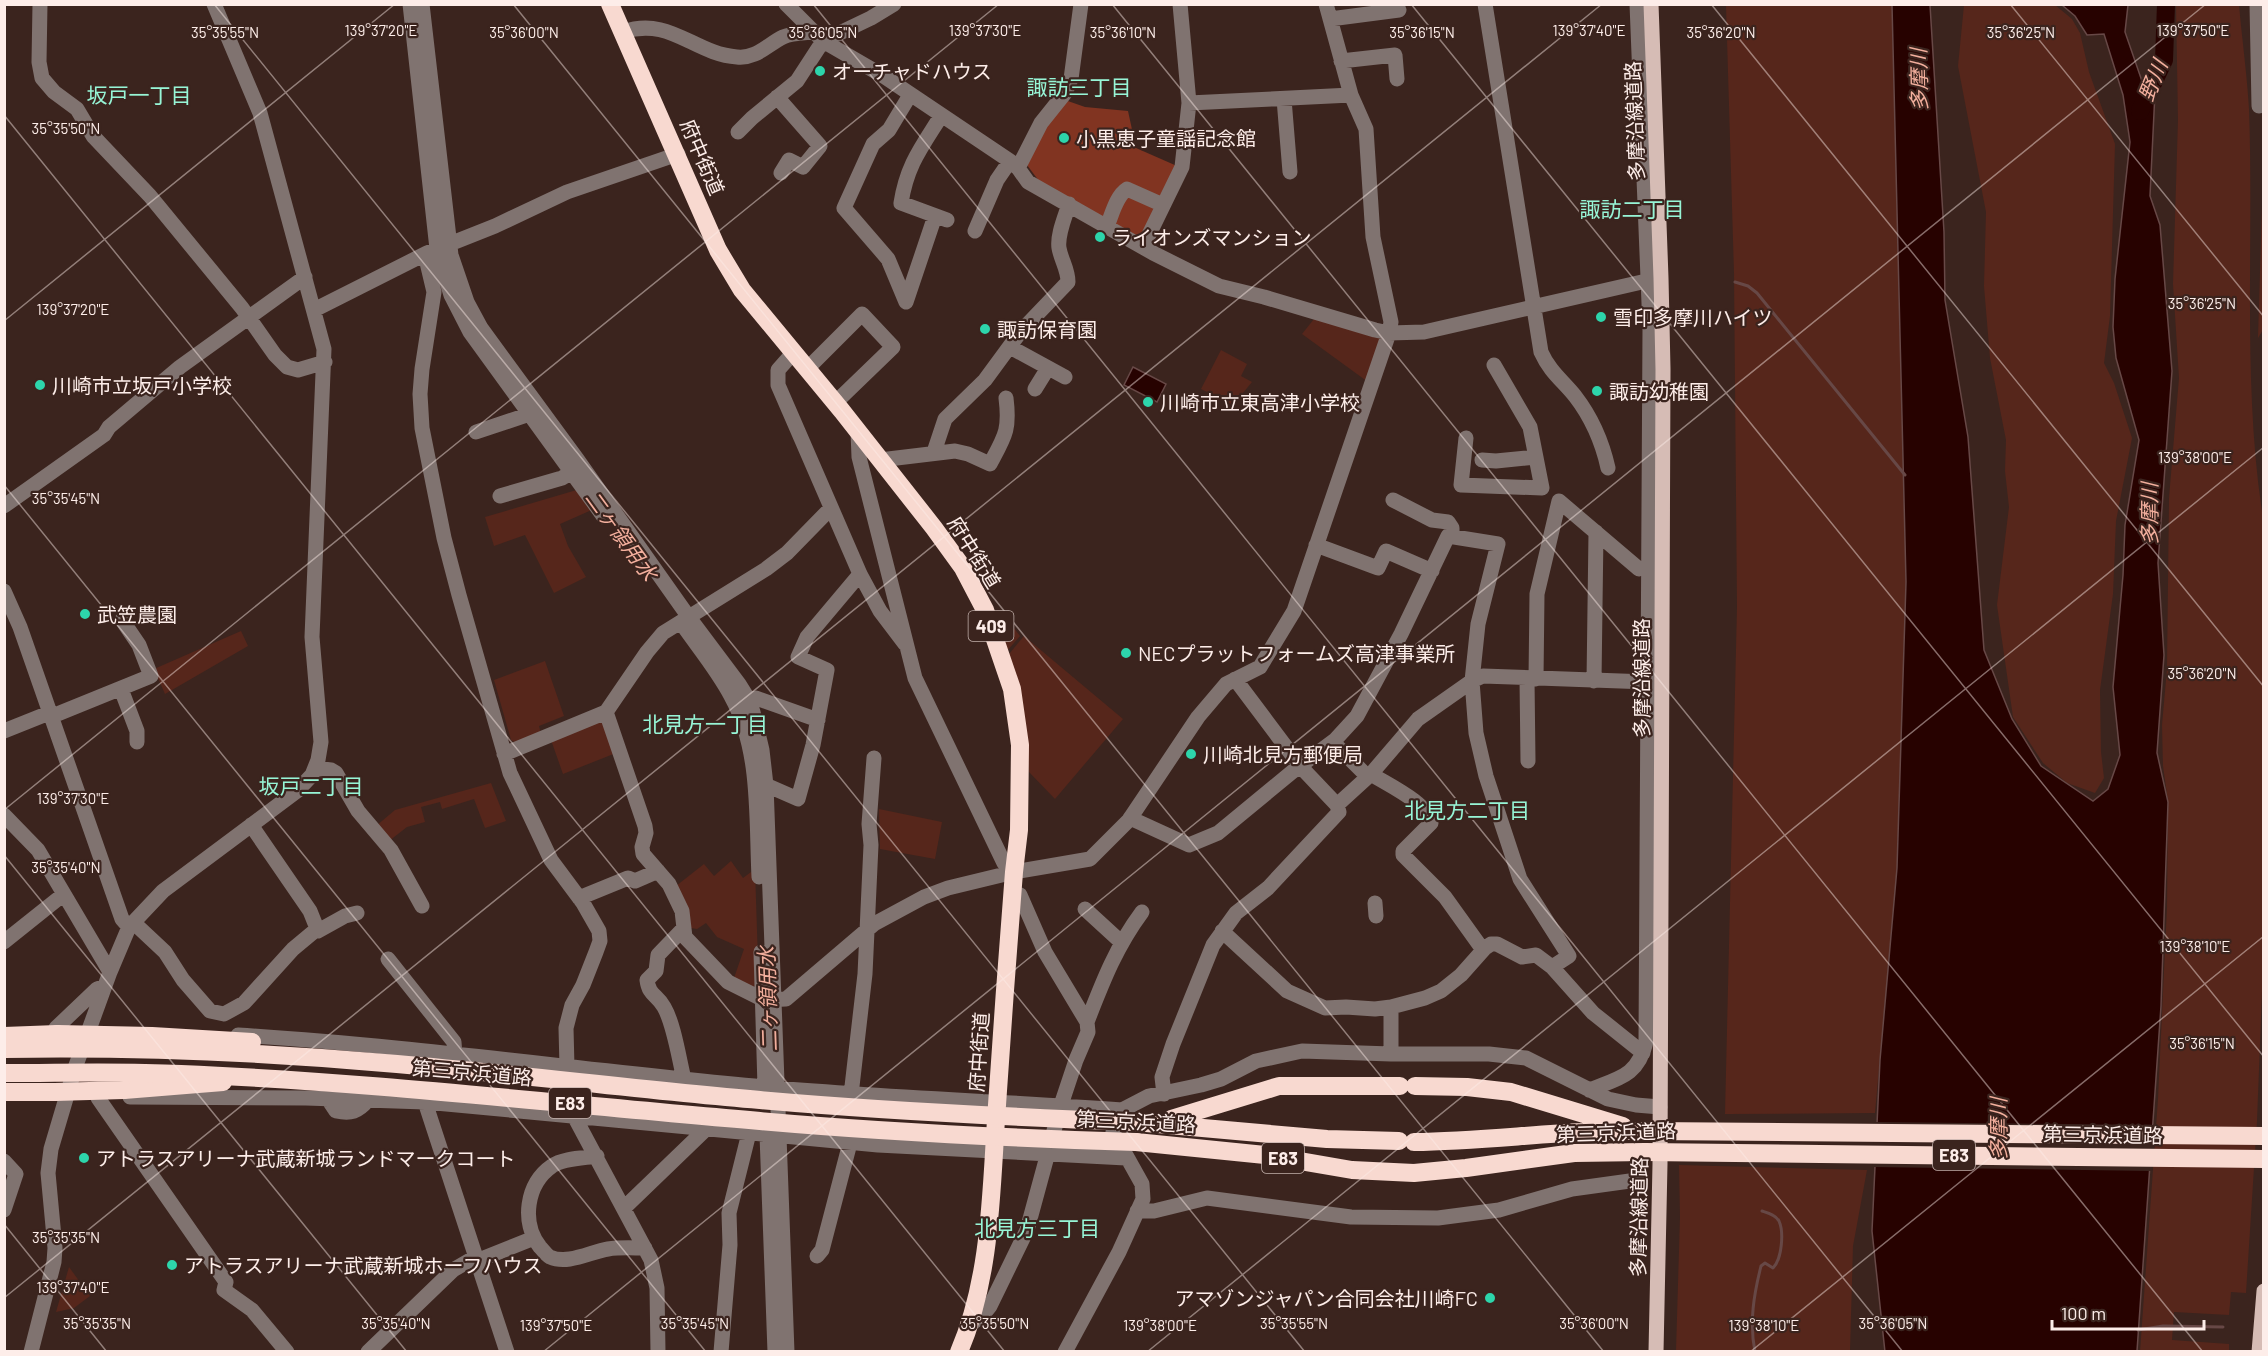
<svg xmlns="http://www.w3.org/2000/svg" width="2268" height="1356" viewBox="0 0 2268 1356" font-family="Barlow,'Noto Sans JP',sans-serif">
<rect width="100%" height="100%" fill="#3b241e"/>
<path fill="#56261b" d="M1726,5H1892L1907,580L1897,866L1875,1113L1725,1114L1737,607L1734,273Z
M1964,5H2055L2072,19L2080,33L2089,72L2115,144L2110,316L2104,363L2114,383L2132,438L2116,521L2113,594L2100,690L2101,752L2104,778L2095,793L2067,783L2043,763L2013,717L1997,605L2009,507L2005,471L2006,440L1990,358L1984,286L1986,212L1958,66Z
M2176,5H2239C2242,39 2247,74 2249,109C2254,245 2242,383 2263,518V966L2257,1121L2246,1293L2231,1292L2229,1315L2174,1312L2172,1340L2229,1344V1351L2140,1352L2158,1099L2167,908L2168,801L2163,766L2162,725L2167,669L2169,498L2179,378L2173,284L2178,120Z
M2262,206H2264V328L2258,338Z
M1314,319L1382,338L1368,382L1302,334Z
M1221,350L1247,364L1241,376L1252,382L1233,405L1201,389Z
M580,489L594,509L560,524L568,546L586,577L554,593L525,535L494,546L485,517Z
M997,610L1004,615L1020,636L1007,651L995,613Z
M241,631L248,646L165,694L154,669Z
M1024,636L1123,719L1055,799L1029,772L1026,740L1009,654Z
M545,661L564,716L539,726L541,734L516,743L511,740L494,680Z
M604,718L616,753L563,774L551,740Z
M491,783L506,821L485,828L474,799L442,809L440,802L421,807L425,822L407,827L389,841L376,826L395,810Z
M879,809L942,822L935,859L880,849Z
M731,861L743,878L755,869L759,992L734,978L744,949L717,937L706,923L697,929L691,928L676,886L704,864L714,876Z
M1679,1165L1867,1170L1853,1246L1850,1351H1676L1680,1217Z
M69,1267L90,1296L74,1308L56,1312Z"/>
<path fill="#813421" d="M1065,100L1085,107L1128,111L1136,148L1177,166L1140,240L1039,181L1027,165L1046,124Z"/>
<path fill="#270200" stroke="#674846" stroke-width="1.5" d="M1892,5H1930L1944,232L1945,300L1968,437L1984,650L2012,719L2041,766L2093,801L2108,789L2120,755L2113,687L2123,575L2125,525L2139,440L2116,358L2113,327L2115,279L2130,142L2123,95L2104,34L2087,35L2075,16L2062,5H2128L2125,32L2144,87L2155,92L2150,196L2160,225L2172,371L2158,563L2164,655L2157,753L2168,802L2161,1006L2137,1351L1885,1352L1872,1231L1880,1060L1897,868L1906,582Z
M1133,367L1166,384L1157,402L1124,385Z"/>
<path fill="#3b241e" d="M1874,1122L2156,1125L2152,1171L1872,1167Z"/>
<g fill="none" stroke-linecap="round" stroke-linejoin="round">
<path stroke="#674846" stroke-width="3" d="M1735,282L1748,286L1757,293L1905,475
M2138,1330L2163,1326L2223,1327
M1755,1352C1749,1322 1754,1294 1761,1266L1765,1263L1773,1268C1782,1259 1784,1232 1779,1221C1776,1215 1768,1213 1762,1211"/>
<path stroke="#270200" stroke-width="18" d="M2140,111L2164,60L2166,4"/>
<path stroke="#807370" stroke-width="15" d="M40,4L39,62L42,78L54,92L77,109L93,136L150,196L242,308L275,355L287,367L298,370L325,362
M410,4L437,249L451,295L470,332L604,517
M422,4L451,255L467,302L481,328L577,459L688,616L739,684L749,700L753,712L762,750L766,785L787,1352
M786,4L823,41L885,77L1010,161L1018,168L1028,182L1153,253L1219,286L1264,297L1375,330L1389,333L1424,332L1655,279
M1485,4L1541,352C1550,372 1562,380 1575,396C1592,418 1602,441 1608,468
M2257,4L2259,106
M1330,19L1399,10
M623,32C670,16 694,54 737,57C756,59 767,45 783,37C791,33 805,33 814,32
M1341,61L1395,55L1397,79
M777,97L820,146L803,167L789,160L781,173
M1284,99L1290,172
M1189,103L1351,95
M941,116C921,148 907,165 901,203L947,220
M738,132L752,118L797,81L823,41L871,18L894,4
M1018,168L1041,123L1065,93L1071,79L1081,4
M1107,226C1112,215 1116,196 1127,189L1163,205
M975,231L997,180L1010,161
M1143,247L1182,167L1189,103L1180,4
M425,254L434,292L422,369L420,394L422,428L444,538L459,595L510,773L551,860L583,903L599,931L600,941L596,952L583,985L572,1005L566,1028L567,1067L565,1113
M906,302L888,259L844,208L873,144L889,130L910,95
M906,302L935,216
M314,310L427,253L495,226L567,192L678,154
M1010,347L1065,377
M793,353L778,370V385L860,574L880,611L905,644
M807,369L862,314L893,347L835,403
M1035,389L1048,368
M476,432L530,414
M858,432L859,457L915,678L1004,863L1014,872
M1466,438L1461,485L1542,488L1530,427L1494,365
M934,452L945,419L985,380L1021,331L1068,282C1068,269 1061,260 1059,248C1057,235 1065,217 1069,204
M880,460L955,451L968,454L990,464C1005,436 1010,430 1006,398
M1482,460L1496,461L1536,457
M500,496L562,478L572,472
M1393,500L1432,520L1448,522L1452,528V537
M4,506L104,435L109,427L180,367L305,277
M1316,545L1378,568L1386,551L1432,571
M4,591L20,627L122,919L129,927
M682,624C698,647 718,671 731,696C761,750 756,818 759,877
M1235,679L1301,767L1337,805
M1527,679L1528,761
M1536,679L1537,594L1559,501L1639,569
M1594,681L1596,532
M121,689L137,731V742
M741,704L756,698L818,720
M606,712L645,826L646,833L642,847L643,854L669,884L682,911L685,937L728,982L764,1000L786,999L874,924L924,897L948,888L1014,872L1090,859L1129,820L1198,717L1226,684L1260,667L1294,611L1389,333L1391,322L1373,237L1366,129L1351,95L1326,4
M50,717L151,676L139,645L122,620
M4,731L49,713
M1333,742L1368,777
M504,754L606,712L647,652L663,633L766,569L787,553L831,508
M315,768L331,770L336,773L358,811L391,850L422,906
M1371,774C1388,785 1428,803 1431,823L1403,851V855L1445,897L1483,950
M766,785L798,799L813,745L827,670L798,657L807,637L860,574
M4,815L38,850L110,972
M1130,818L1189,845L1218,833L1292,772L1335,740L1357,716L1401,634L1448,536L1498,544L1478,624L1472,681L1476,733L1486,776L1520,879L1569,956L1552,967L1593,1013L1643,1053
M251,825L310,911L318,931L345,916L357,913
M579,898L628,878L635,881L658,871
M1375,903L1376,916
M1085,909L1121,942
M133,922L165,952L183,980L210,1011L224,1014L244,1003L293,949L317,929
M1222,931L1287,991L1325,1008L1346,1007L1375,1009L1391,1007L1425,998L1441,991L1461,975L1485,948L1491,944H1497L1522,957L1536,955L1552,967
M4,942L64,894
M761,952L765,1087
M388,959L454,1042L455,1055
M1087,1022C1103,981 1116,947 1142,912
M56,1028L97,989L105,986
M238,1035C414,1046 589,1071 765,1087C884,1098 1003,1101 1122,1110
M1391,1054V1007
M684,1079C679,1059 674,1024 664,1007C657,994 649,996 647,980L656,971L658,955L684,928
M1589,1090C1619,1078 1638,1076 1646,1042L1650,328L1637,4
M1164,1094L1162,1077L1173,1044L1213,945L1236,913L1268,888L1339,812L1337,805L1371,774L1418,719L1472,681L1483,676L1648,682
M851,1095L865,974L871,845L869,824L874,758
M130,1097L306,1098L425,1102L878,1145L1126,1158
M98,1098L226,1282L224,1290L252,1310L287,1352
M328,1099L336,1111C351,1114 358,1112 368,1100
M425,1102L507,1352
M574,1116L651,1260L657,1288L658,1352
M1099,1122L1149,1096L1201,1085L1221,1079L1256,1061L1302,1051L1391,1054H1489L1526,1058L1608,1099L1636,1105L1660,1107
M767,1135L775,1352
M597,1156C584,1158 563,1158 552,1166C526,1184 521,1223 540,1247C543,1250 546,1255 550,1257C568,1265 590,1252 608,1249C620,1247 633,1248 645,1248
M4,1161L16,1174L4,1210
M624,1208L706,1129
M1137,1211H1154L1207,1198L1351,1217L1438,1218L1499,1210L1572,1189L1637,1180
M817,1256L822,1250L850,1143
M969,1325L982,1316L990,1306L1027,1230L1061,1105L1076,1060L1088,1032L1087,1022L1045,952L1020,895L1013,892
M31,1352L54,1262L55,1248L48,1173L51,1149L75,1068L110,972L129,927L163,891L297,791L312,775L318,760L321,742L312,637L324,349L260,113L214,4
M368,1352L453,1270L472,1259L484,1258L534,1238
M721,1352L730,1245L729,1213L749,1133
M1065,1352L1119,1252L1143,1199L1142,1184L1113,1132"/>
<path stroke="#d6bcb5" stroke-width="15" d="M1651,4L1661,278L1663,369L1660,1164L1656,1352
M2259,1352L2264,1291"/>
<path stroke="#f8d9d0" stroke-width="18" d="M610,4L718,250L742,290L842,411L934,528L963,568L985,610L1012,689L1020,745L1019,830L1014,872C1008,950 1002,1027 997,1105C991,1187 992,1275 959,1352
M4,1036L57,1034
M1415,1086L1467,1087L1511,1092L1623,1126
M124,1090L223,1082
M4,1092H55
M1171,1119L1279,1086H1400
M1135,1122L1327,1139L1399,1141
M1136,1142L1265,1155L1352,1170L1414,1173L1466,1168L1574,1153L1645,1152
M1414,1142C1492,1141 1571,1129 1648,1131"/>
<path stroke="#f8d9d0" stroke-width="18" d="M57,1034L152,1036L252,1042
M4,1049C135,1047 267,1052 397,1064C518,1074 639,1090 760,1100C885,1111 1010,1117 1135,1122
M4,1073C63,1073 122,1071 181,1074C375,1082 567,1105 760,1121C885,1132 1011,1138 1136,1142
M55,1092L124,1090
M1648,1131L2264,1136
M1645,1152L2264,1159"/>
</g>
<path fill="none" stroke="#fdede9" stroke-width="1.5" stroke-opacity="0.45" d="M214,4L1305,1352M513,4L1604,1352M813,4L1903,1352M1112,4L2203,1352M1411,4L2264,1057M1711,4L2264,687M2010,4L2264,317M4,115L1005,1352M4,321L395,4M4,485L706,1352M4,810L999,4M4,855L407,1352M4,1224L107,1352M4,1298L1602,4M543,1352L2206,4M1147,1352L2264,447M1750,1352L2264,936"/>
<g fill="#2dd5ab" stroke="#3b241e" stroke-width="2">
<circle cx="820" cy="71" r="6"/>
<circle cx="1064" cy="138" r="6"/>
<circle cx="1100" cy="237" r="6"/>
<circle cx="1601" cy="317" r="6"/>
<circle cx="985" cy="329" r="6"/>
<circle cx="40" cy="385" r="6"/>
<circle cx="1597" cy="391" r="6"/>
<circle cx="1148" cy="402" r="6"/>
<circle cx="85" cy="614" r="6"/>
<circle cx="1126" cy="653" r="6"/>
<circle cx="1191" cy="754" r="6"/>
<circle cx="84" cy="1158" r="6"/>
<circle cx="172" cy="1265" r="6"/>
<circle cx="1490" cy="1298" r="6"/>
</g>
<g text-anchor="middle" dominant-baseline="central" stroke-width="4.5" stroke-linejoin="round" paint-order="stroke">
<g fill="#3b241e" stroke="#c3b1ac" stroke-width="1.5">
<rect x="968.5" y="611" width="45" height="30" rx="4.5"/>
<rect x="549" y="1088" width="42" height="30" rx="4.5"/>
<rect x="1933" y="1140" width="42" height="30" rx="4.5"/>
<rect x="1262" y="1143" width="42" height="30" rx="4.5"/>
</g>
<g font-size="18" font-weight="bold" fill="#fdede9">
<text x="991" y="626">409</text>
<text x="570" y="1103">E83</text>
<text x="1954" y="1155">E83</text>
<text x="1283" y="1158">E83</text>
</g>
<g font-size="20" fill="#fdede9" stroke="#3b241e" text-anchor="start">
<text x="832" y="71">オーチャドハウス</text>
<text x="1076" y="138">小黒恵子童謡記念館</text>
<text x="1112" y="237">ライオンズマンション</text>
<text x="1613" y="317">雪印多摩川ハイツ</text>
<text x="997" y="329">諏訪保育園</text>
<text x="52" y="385">川崎市立坂戸小学校</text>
<text x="1609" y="391">諏訪幼稚園</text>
<text x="1160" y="402">川崎市立東高津小学校</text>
<text x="97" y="614">武笠農園</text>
<text x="1138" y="653">NECプラットフォームズ高津事業所</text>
<text x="1203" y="754">川崎北見方郵便局</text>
<text x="96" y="1158">アトラスアリーナ武蔵新城ランドマークコート</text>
<text x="184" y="1265">アトラスアリーナ武蔵新城ホーフハウス</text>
<text x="1478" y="1298" text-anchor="end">アマゾンジャパン合同会社川崎FC</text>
</g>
<g font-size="20" fill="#fdede9" stroke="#3b241e">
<text transform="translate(1634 121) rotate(-92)">多摩沿線道路</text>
<text transform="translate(703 157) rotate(67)">府中街道</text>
<text transform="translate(975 552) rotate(58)">府中街道</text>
<text transform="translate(1641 678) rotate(-90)">多摩沿線道路</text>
<text transform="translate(978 1052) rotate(-86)">府中街道</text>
<text transform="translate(472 1072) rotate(5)">第三京浜道路</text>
<text transform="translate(1136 1121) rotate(3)">第三京浜道路</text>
<text transform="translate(1616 1132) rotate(-2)">第三京浜道路</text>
<text transform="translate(2103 1134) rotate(1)">第三京浜道路</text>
<text transform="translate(1638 1217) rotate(-89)">多摩沿線道路</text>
</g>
<g font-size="21" font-style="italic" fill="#f3af9d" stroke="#3b241e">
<text transform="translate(1918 80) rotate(-91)">多摩川</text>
<text transform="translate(2152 80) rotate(-68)">野川</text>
<text transform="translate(2148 514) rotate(-90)">多摩川</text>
<text transform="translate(622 535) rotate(54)">二ヶ領用水</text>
<text transform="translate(767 999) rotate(-92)">二ヶ領用水</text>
<text transform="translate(1997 1129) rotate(-90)">多摩川</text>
</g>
<g font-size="21" fill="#97f5d6" stroke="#3b241e">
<text x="1079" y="86">諏訪三丁目</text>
<text x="139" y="94">坂戸一丁目</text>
<text x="1632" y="208">諏訪二丁目</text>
<text x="705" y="723">北見方一丁目</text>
<text x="311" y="785">坂戸二丁目</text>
<text x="1467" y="809">北見方二丁目</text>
<text x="1037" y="1227">北見方三丁目</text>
</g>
</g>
<g font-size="15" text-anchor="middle" fill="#fdede9" stroke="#3b241e" stroke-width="4.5" stroke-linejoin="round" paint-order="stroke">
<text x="381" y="36">139°37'20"E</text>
<text x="985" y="36">139°37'30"E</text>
<text x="1589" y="36">139°37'40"E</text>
<text x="2193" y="36">139°37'50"E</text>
<text x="225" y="38">35°35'55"N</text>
<text x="524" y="38">35°36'00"N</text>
<text x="823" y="38">35°36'05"N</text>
<text x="1123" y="38">35°36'10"N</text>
<text x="1422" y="38">35°36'15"N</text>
<text x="1721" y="38">35°36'20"N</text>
<text x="2021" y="38">35°36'25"N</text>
<text x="66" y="134">35°35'50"N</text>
<text x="2202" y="309">35°36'25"N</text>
<text x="73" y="315">139°37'20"E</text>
<text x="2195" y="463">139°38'00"E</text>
<text x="66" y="504">35°35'45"N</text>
<text x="2202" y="679">35°36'20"N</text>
<text x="73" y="804">139°37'30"E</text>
<text x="66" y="873">35°35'40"N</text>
<text x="2195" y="952">139°38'10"E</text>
<text x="2202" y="1049">35°36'15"N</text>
<text x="66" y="1243">35°35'35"N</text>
<text x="73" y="1293">139°37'40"E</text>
<text x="97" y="1329">35°35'35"N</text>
<text x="396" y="1329">35°35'40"N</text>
<text x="695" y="1329">35°35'45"N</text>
<text x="995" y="1329">35°35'50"N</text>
<text x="1294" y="1329">35°35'55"N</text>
<text x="1594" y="1329">35°36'00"N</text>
<text x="1893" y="1329">35°36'05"N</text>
<text x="556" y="1331">139°37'50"E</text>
<text x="1160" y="1331">139°38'00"E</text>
<text x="1764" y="1331">139°38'10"E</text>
</g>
<rect width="2268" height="1356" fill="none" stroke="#fdede9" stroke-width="12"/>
<path d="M2052 1320v9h152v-9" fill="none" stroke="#fdede9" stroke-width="3"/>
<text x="2061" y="1320" font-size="18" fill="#fdede9" stroke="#3b241e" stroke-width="4.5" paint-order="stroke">100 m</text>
</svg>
